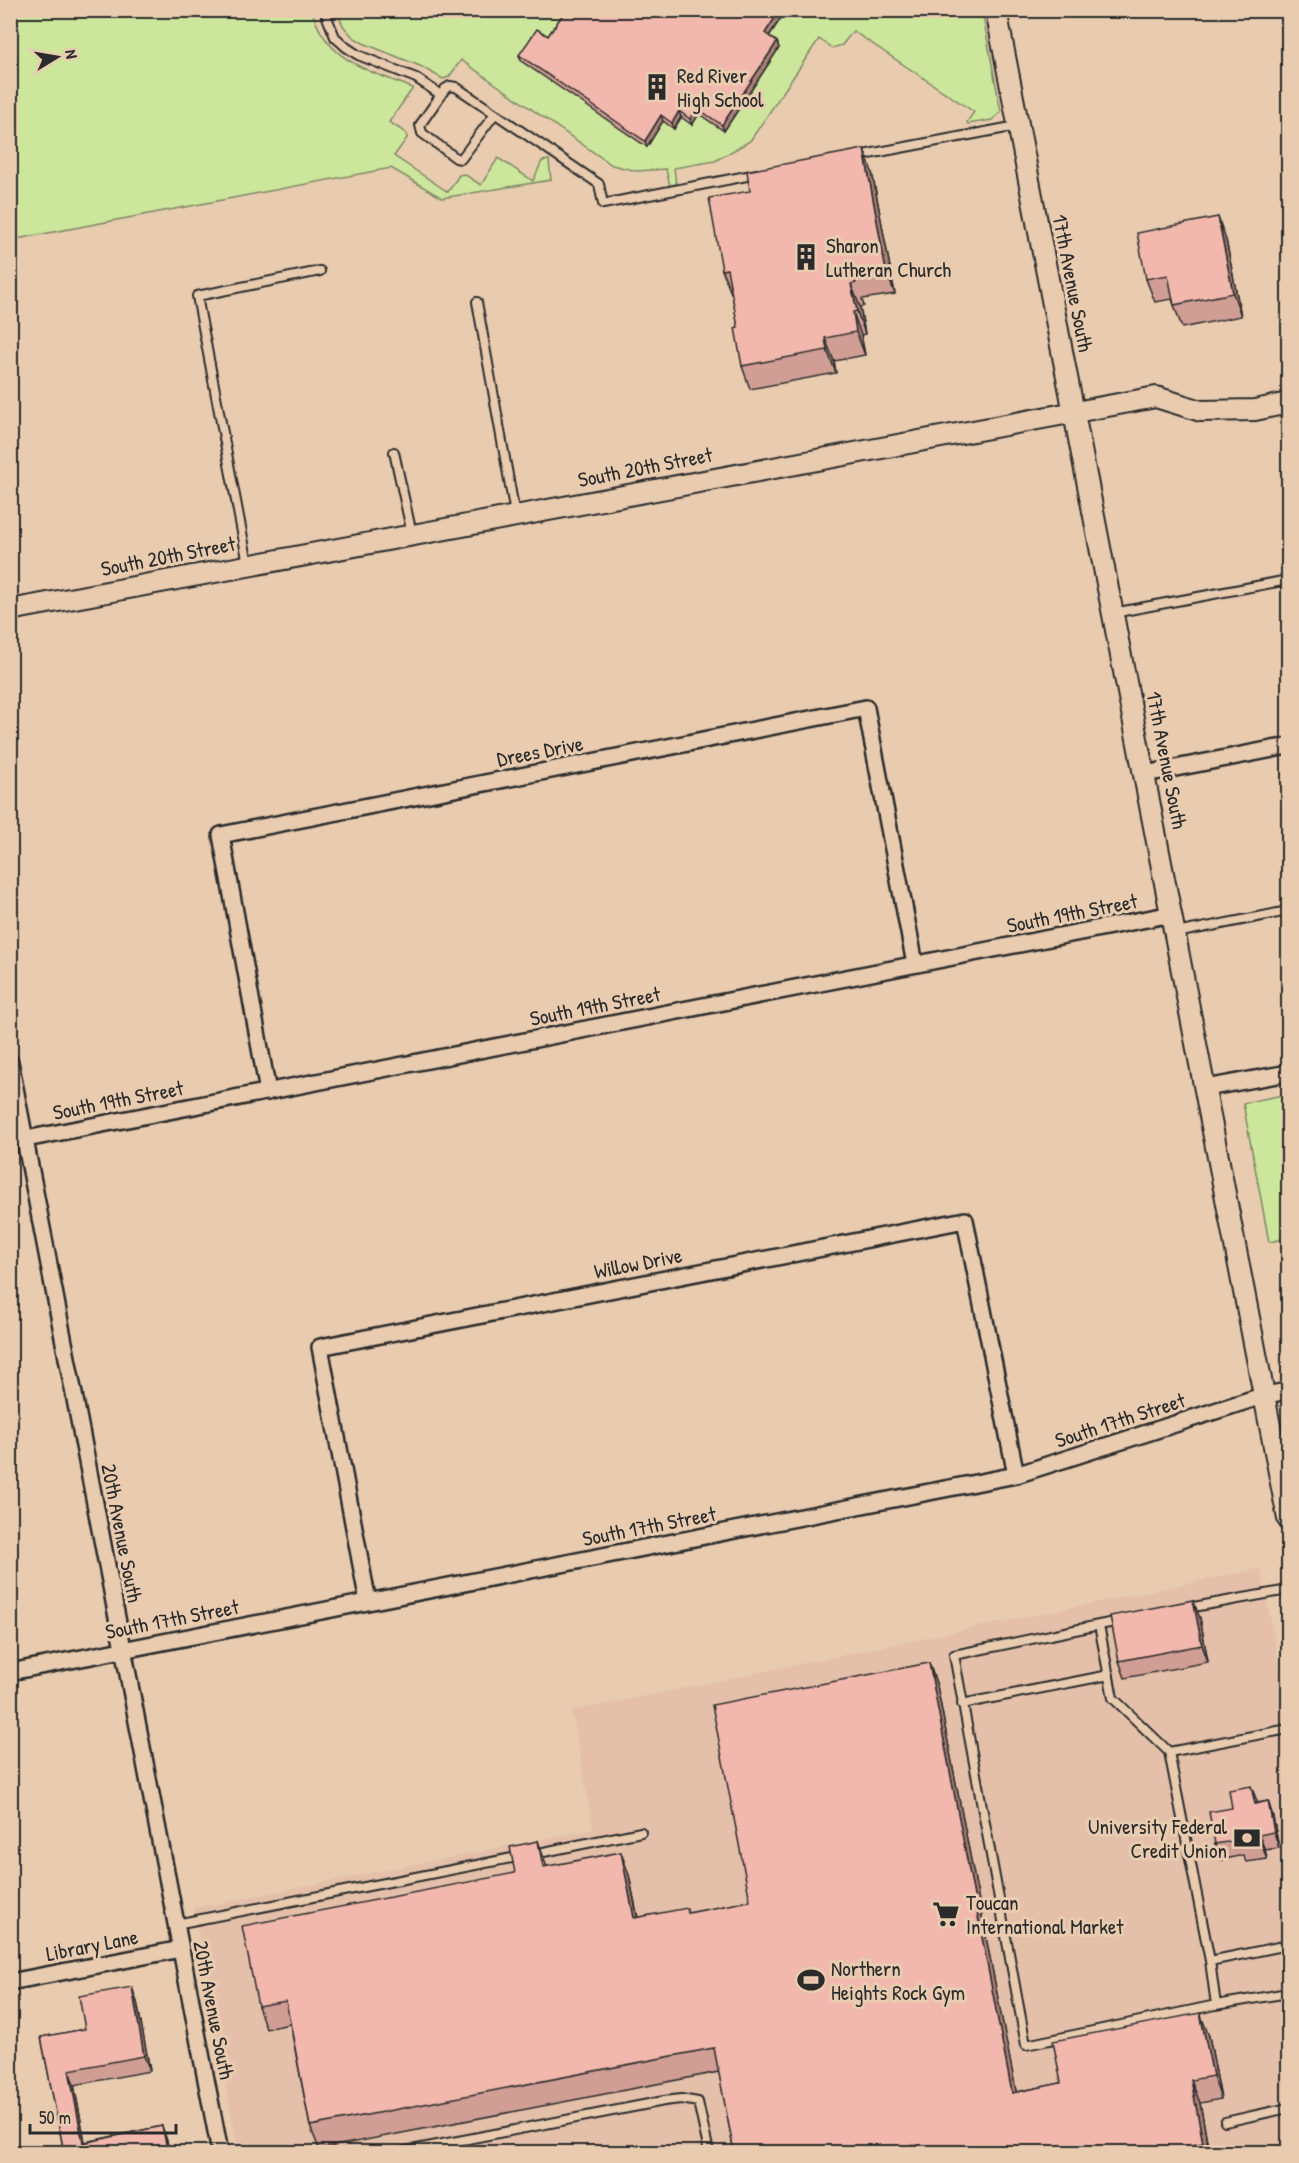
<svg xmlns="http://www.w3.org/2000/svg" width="1299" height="2163" viewBox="0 0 1299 2163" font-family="'Patrick Hand',sans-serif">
<rect width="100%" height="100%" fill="#e9ccb0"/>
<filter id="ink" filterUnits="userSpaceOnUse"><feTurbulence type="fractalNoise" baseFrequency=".0167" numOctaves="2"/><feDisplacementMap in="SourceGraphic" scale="12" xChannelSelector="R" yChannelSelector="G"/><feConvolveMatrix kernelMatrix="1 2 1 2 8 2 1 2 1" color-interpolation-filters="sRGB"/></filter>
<g filter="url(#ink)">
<path fill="#e4c0aa" d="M1261,1568L1288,1709V2152H238L193,1908L593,1829L572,1711Z"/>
<path fill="#cce69c" stroke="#7c8864" stroke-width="1.5" d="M246,10L312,11C327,62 368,70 413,88L389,122L406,133L407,138L394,156L448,192L459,175L464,174L481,185L498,158L533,181L542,161L549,160L551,180L442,198L391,168L11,240V11Z
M336,11H572L663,121L674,128L682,117L699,114L724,130L767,39L786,11H982L1001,112L992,120L968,124L967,122L974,112L853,31L842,45L832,48L819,39L750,141L715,161L674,168L676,184L670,186L666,169L637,171L612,165L461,60L449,77L443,79L420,66L363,43L353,37L344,27Z
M1288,1094V1238L1269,1242L1243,1103Z"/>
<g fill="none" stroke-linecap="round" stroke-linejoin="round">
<defs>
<path id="service" d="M324,10L335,37L346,47L358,55L416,78L441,95
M494,115L461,159L456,158L422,133L420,125L445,89L450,86L456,87L599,184L603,204L757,174
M858,156L1017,126
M477,302L515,514
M394,452L412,534
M248,564L197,296L320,271
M1113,613L1288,580
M1176,933L1288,911
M10,1142L26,1139
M1188,1608L1288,1590
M1099,1625L1113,1698L1169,1752L1210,1961L1216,2005L1026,2045L954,1655L1099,1625L1120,1621
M962,1704L1109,1675
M1169,1752L1288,1729
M534,1854L641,1832
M176,1924L522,1856
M1210,1961L1288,1945
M1216,2005L1288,1993
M1225,2122L1288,2108
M401,2152L664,2101L681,2099L698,2102L709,2152"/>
<path id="minor" d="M1145,774L1288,746
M10,1062L220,2152
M1206,1088L1288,1073
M268,1092L221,835L866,708L915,964
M26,1139L1172,914
M368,1602L320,1347L965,1220L1016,1475
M10,1672L1016,1475L1265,1395L1288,1391
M10,1982L181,1949"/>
<path id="tertiary" d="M996,10L1288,1519
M10,610L1156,397L1201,411L1255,410L1288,403"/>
</defs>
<use href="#service" stroke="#2b2b2b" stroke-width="12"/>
<use href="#minor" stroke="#2b2b2b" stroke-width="20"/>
<use href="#tertiary" stroke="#2b2b2b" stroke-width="24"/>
<use href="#service" stroke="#e9ccb0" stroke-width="8"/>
<use href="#minor" stroke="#e9ccb0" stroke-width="15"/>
<use href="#tertiary" stroke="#e9ccb0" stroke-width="20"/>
</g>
<path fill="#d09e95" stroke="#2b2b2b" stroke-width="1.5" d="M566,10H786L769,36L777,42L779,48L724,131L699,114L692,125L681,117L674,129L663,121L647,147L521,61L519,55L548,36Z
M872,172L895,294L862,299L864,306L860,307L865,334L861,335L865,355L834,361L836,373L750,389L742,366L738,327L732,293H731L722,270Z
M1226,240L1241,316L1182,328L1174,305L1172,299L1155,302L1146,279Z
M1200,1618L1208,1662L1125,1678L1119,1661Z
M929,1663L937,1686L1016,2092L1061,2083L1209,2036L1221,2099L1200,2103L1209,2152H734L719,2072L319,2149L310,2126L290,2024L266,2029L258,2006L515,1873L538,1841L546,1867L629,1875L638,1918L689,1913L750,1901Z
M1268,1801L1273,1817L1279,1848L1265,1850L1267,1859L1246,1862L1243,1855L1221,1860L1215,1844L1257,1803Z
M137,2002L150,2071L74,2085L85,2142L162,2126L167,2141L64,2152L41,2037L85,2029Z"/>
<path fill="#a98179" stroke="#2b2b2b" stroke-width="1.5" d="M780,10H786L767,39L765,33Z
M777,42L779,48L724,131L722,125Z
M697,108L699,114L692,125L690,119Z
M679,111L681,117L674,129L672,123Z
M661,115L663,121L647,147L645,141Z
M864,149L872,172L895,294L886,271Z
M1218,217L1226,240L1241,316L1233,293Z
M851,284L860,307L865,334L857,311Z
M853,312L861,335L865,355L856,332Z
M825,338L834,361L836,373L827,350Z
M1193,1600L1200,1618L1208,1662L1202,1645Z
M929,1663L937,1686L1021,2116L1012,2093Z
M1251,1786L1257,1801L1260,1819L1255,1804Z
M1268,1801L1273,1817L1279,1848L1274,1832Z
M1259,1835L1265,1850L1267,1859L1261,1843Z
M538,1841L546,1864L551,1890L543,1867Z
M621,1852L629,1875L642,1941L634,1918Z
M132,1987L137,2002L150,2071L144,2056Z
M1200,2013L1209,2036L1221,2099L1213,2076Z
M69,2070L74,2085L87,2152L83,2143Z
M1191,2080L1200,2103L1209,2152H1207L1203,2143Z
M162,2126L167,2141L170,2152H168Z"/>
<path fill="#f2b8ad" stroke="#2b2b2b" stroke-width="1.5" d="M566,10H780L765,33L777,42L722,125L697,108L690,119L679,111L672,123L661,115L645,141L519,55L537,29L548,36Z
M864,149L886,271L854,277L856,283L851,284L857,311L853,312L856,332L825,338L827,350L742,366L735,328L738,327L727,269L722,270L709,198L750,191L747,171Z
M1218,217L1233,293L1174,305L1168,275L1146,279L1137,233Z
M1193,1600L1202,1645L1119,1661L1110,1616Z
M929,1663L1012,2093L1061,2083L1053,2041L1200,2013L1213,2076L1191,2080L1203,2143L1154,2152H734L714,2048L310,2126L286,2001L258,2006L242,1926L515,1873L510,1847L538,1841L543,1867L621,1852L634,1918L687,1908L688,1913L750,1901L712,1705Z
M1251,1786L1255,1804L1268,1801L1274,1832L1259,1835L1261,1843L1240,1847L1239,1840L1215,1844L1209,1812L1232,1808L1229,1790Z
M132,1987L144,2056L69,2070L83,2143L162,2126L168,2152H64L41,2037L85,2029L79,1996Z"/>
</g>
<defs>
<symbol id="building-bare" viewBox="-9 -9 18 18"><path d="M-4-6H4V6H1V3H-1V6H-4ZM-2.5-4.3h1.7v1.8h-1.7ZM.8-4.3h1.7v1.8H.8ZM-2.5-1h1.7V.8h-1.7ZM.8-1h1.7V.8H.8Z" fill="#2b2b2b" stroke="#e9ccb0" stroke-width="2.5" paint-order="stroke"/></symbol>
<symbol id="bank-bare" viewBox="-9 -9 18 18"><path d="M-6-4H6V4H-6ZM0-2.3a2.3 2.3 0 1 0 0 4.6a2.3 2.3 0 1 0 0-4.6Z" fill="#2b2b2b" stroke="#e9ccb0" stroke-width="2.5" paint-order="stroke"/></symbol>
<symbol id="supermarket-bare" viewBox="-9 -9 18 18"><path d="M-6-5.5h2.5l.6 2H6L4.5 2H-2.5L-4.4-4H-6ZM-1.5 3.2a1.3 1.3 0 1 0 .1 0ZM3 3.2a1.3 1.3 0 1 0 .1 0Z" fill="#2b2b2b" stroke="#e9ccb0" stroke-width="2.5" paint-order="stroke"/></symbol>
<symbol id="stadium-bare" viewBox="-9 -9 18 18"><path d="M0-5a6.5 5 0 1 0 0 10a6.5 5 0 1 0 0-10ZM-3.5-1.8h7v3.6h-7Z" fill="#2b2b2b" stroke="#e9ccb0" stroke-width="2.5" paint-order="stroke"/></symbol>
</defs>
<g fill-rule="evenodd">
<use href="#building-bare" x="638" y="68" width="38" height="38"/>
<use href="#building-bare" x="787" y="238" width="38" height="38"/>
<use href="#bank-bare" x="1228" y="1819" width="38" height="38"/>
<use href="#supermarket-bare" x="927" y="1895" width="38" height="38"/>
<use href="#stadium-bare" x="792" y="1961" width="38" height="38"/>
</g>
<g text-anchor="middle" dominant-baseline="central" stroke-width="6" stroke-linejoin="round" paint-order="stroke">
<g font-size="21" fill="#2b2b2b" stroke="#e9ccb0" text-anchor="start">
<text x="677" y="75">Red River<tspan x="677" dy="24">High School</tspan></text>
<text x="826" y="245">Sharon<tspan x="826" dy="24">Lutheran Church</tspan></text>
<text x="1227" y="1826" text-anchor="end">University Federal<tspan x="1227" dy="24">Credit Union</tspan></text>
<text x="966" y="1902">Toucan<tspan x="966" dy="24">International Market</tspan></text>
<text x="831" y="1968">Northern<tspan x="831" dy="24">Heights Rock Gym</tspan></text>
</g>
<g font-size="21" fill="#2b2b2b" stroke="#e9ccb0">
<text transform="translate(1073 283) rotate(79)">17th Avenue South</text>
<text transform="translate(645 467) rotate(-11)">South 20th Street</text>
<text transform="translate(168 556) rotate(-11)">South 20th Street</text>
<text transform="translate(540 751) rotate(-11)">Drees Drive</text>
<text transform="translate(1167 760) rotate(79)">17th Avenue South</text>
<text transform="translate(1072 913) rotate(-11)">South 19th Street</text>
<text transform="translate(595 1006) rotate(-11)">South 19th Street</text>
<text transform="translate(118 1100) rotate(-11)">South 19th Street</text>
<text transform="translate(638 1263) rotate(-11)">Willow Drive</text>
<text transform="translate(1120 1420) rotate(-18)">South 17th Street</text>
<text transform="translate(649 1526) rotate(-11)">South 17th Street</text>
<text transform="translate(122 1533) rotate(79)">20th Avenue South</text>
<text transform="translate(172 1619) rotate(-11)">South 17th Street</text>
<text transform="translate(92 1945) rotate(-11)">Library Lane</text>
<text transform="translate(214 2010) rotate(79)">20th Avenue South</text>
</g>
</g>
<rect width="1299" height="2163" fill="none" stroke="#e9ccb0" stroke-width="36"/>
<rect x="18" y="18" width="1263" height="2127" fill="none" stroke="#2b2b2b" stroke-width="2" filter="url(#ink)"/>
<g transform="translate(57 57) rotate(79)" stroke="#e9ccb0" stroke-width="4.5" paint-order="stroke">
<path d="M0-4.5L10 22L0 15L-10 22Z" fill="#2b2b2b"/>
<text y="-9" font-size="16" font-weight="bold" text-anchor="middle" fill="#2b2b2b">N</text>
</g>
<path d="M30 2124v9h146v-9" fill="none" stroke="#2b2b2b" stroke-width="3"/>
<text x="39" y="2124" font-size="18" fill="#2b2b2b" stroke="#e9ccb0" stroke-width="4.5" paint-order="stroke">50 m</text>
</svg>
